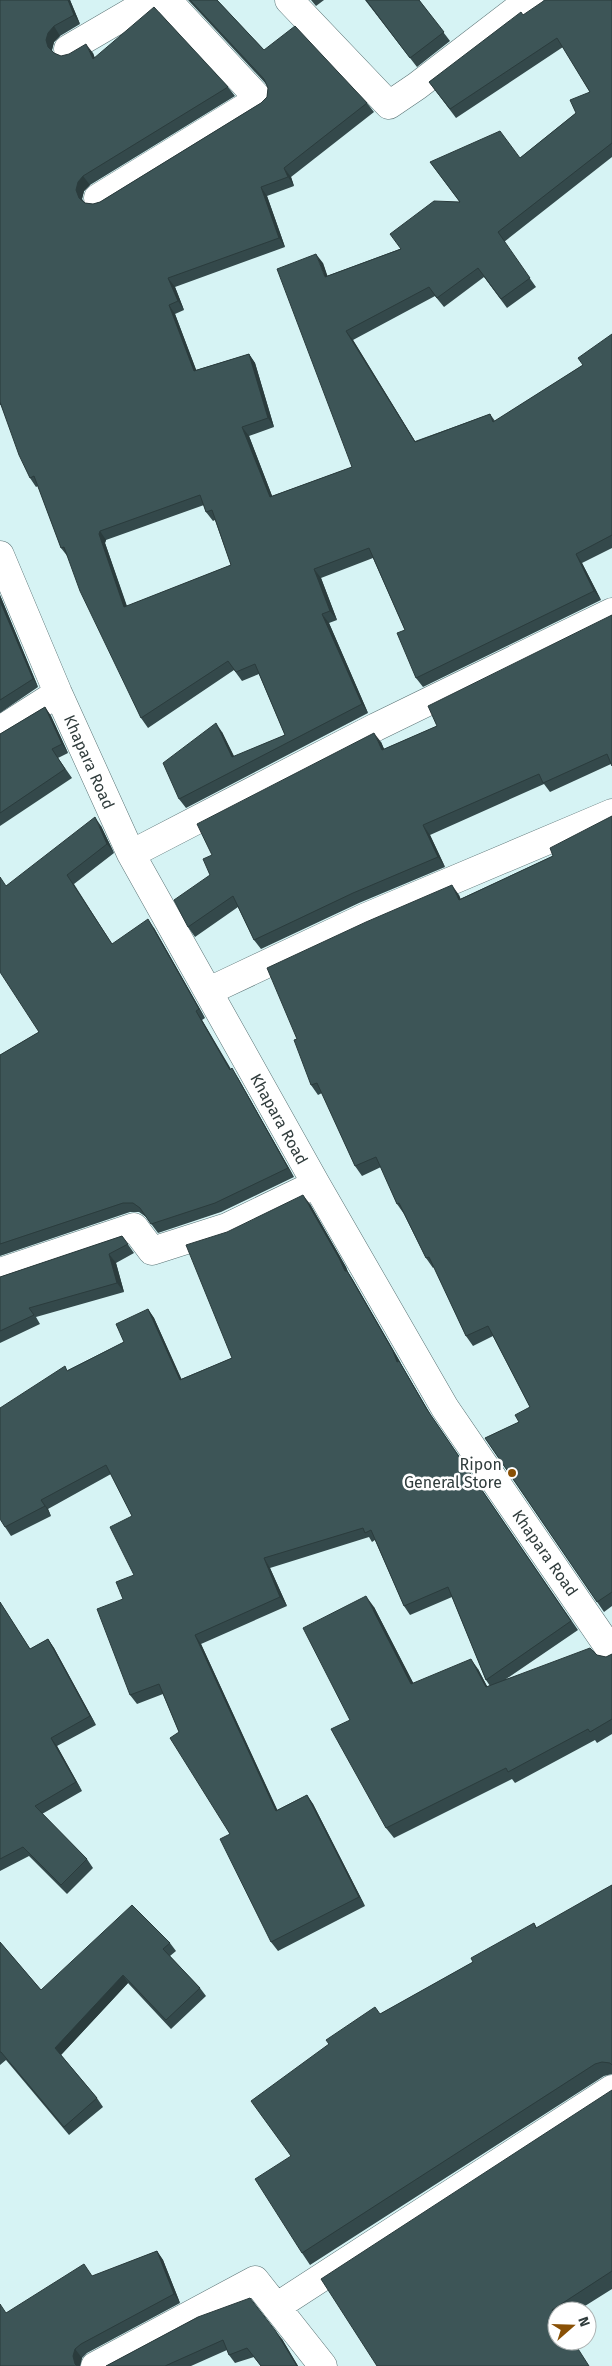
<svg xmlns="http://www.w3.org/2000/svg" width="612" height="2366" viewBox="0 0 612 2366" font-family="'Fira Sans',sans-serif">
<rect width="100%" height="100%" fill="#d6f3f4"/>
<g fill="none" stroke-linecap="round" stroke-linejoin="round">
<defs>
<path id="minor" d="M289,0L389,105L417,86L529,0
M68,49L152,0
M98,198L259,99L167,0
M0,555L58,693L131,854L316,1184L445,1408L612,1652
M0,730L58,693
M131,854L376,727L612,612
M209,991L366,917L612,813
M0,1272L134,1227L152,1251L227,1227L316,1184
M276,2307L612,2089
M95,2366L255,2280L323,2366"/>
</defs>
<use href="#minor" stroke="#5a7375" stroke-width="29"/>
<use href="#minor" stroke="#fff" stroke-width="28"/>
</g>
<path fill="#34494b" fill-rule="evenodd" d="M0,0H70L80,24L60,36L54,42L52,50L53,53L61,56L93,53L94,57L228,87L235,96L90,185L84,191L82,199L85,203L93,204L100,202L261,103L267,97L268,88L266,84L188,0H218V1L264,50L367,103L374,112L291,177L294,186L267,196L285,247L175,287L184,310L175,314L196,370L249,354L255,363L274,427L249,436L272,496L352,467L323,263L327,276L400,249L460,202L430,162L520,158L576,113L590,92L563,47L456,118L429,82L523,15L612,0V157L504,242L536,287L507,308L484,277L444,307L435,296L353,340L415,441L490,414L495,421L583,365L612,334V548L582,563L601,600L423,687L416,678L405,630L373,558L321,578L337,620L329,623L368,713L186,808L179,799L222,732L234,757L285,735L259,674L242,681L234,670L148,728L141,718L68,557L61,548L38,486L36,487L30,478L1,405H0ZM204,505L206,512L213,521L215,520L231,565L127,606L105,543L106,540Z
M311,0H324L316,6Z
M365,0H419L450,41L417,67Z
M0,595L38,687L0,713Z
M612,615L611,764L550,792L544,784L430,835L445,867L359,903L261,949L254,940L238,907L195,937L188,927L210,875L212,855L381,742L384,749L437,726Z
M45,707L51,716L68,753L58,758L72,778L0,826V734Z
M612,816V1606L604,1612L485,1438L519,1422L530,1407L493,1336L473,1346L466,1336L434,1267L433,1268L426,1258L404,1214L397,1204L381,1167L362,1176L355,1166L322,1093L318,1095L311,1085L297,1039L459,895L460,899L553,856Z
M101,826L114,853L74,884L112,944L154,928L205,1018L202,1020L231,1069L238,1078L294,1177L221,1212L158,1233L146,1217L139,1212H130L0,1256V1055L39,1032L6,886Z
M310,1204L346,1267L348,1272L353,1280L399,1360L401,1364L432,1417L578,1630L506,1679L597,1655L606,1657L612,1654V1734L597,1743L595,1740L515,1783L512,1779L394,1838L386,1828L350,1720L374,1607L413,1683L478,1669L487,1686H490L486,1680L452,1597L410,1615L404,1606L375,1540L372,1542L369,1537L270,1568L287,1606L201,1644L277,1810L307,1795L313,1804L365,1906L278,1951L271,1942L230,1834L179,1732L163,1694L137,1704L130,1695L123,1599L134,1575L132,1516L111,1474L48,1509L51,1516L11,1536L5,1527L68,1370L124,1342L148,1309L154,1318L181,1379L232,1358Z
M122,1236L134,1253L116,1263L124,1292L36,1317L40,1324L0,1343V1277Z
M0,1602L30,1649L48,1639L54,1648L96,1725L57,1746L82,1791L42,1814L87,1859L93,1868L67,1894L29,1856L0,1871Z
M612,1885V2074L604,2076L310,2265L302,2253L291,2156L380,2014L473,1962L534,1923L537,1928Z
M0,1942L41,1990L170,1943L176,1951L170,1956L200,1988L206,1996L171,2029L128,1983L61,2055L97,2098L103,2107L69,2135L6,2060L0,2065Z
M612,2090V2289L577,2311H557V2341L377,2366Z
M157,2251L163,2260L180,2303L87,2353L82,2358L80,2366H0L6,2313L93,2276Z
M198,2317L282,2339L298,2366H261L254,2357L235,2363L229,2355L227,2350L191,2366H106Z"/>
<path fill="#2b3c3d" d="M68,0H70L80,24L74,15Z
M54,26L60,36L54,42L52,50L54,56L48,47L46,40L48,33Z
M86,44L93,53L99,68L93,59Z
M284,168L291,177L294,186L288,177Z
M83,176L90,185L84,191L82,199L85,207L79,198L76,190L78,182Z
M261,187L267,196L285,247L279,238Z
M316,254L323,263L331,286L325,277Z
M168,278L175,287L184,310L178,301Z
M169,305L175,314L200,380L194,371Z
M346,331L353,340L421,451L415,442Z
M249,354L255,363L274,427L268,418Z
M242,427L249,436L276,506L270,497Z
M100,531L106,540L105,543L130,616L124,607L99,534Z
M576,554L582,563L601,600L594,591Z
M314,569L321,578L337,620L330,611Z
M0,595L38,687L33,679L0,601Z
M322,614L329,623L368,713L362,704Z
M45,707L51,716L68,753L62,744Z
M216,723L222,732L239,766L232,757Z
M374,733L381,742L389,760L382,750Z
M95,817L101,826L114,853L107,844Z
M423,825L430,835L445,867L438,857Z
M452,885L459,895L465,909L459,900Z
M148,919L154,928L205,1018L199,1009Z
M196,1011L202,1020L236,1079L230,1070Z
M232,1068L238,1078L294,1177L288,1168Z
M303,1195L310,1204L346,1267L348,1272L353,1280L399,1360L401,1364L432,1417L578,1630L426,1408L397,1362L345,1271Z
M109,1254L116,1263L124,1292L117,1283Z
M148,1309L154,1318L186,1389L180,1380Z
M41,1500L48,1509L51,1516L45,1506Z
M264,1558L270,1568L287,1606L280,1597Z
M366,1596L374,1607L419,1694L411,1684Z
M195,1635L201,1644L282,1820L276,1811Z
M48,1639L54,1648L96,1725L90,1716Z
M471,1659L478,1669L493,1698L486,1687Z
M51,1738L57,1746L82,1791L76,1782Z
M307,1795L313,1804L365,1906L359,1897Z
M123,1975L128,1983L60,2056L55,2048Z
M157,2251L163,2260L180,2303L174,2294Z
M275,2330L282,2339L298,2366H297Z
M75,2349L82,2358L80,2366H76L75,2364L73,2356Z"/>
<path fill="#3d5557" stroke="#2b3c3d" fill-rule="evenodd" d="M0,0H68L74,15L54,26L48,33L46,40L48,47L54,53L61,56L69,54L86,44L93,59L154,7L228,87L83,176L78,182L76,190L79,198L85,203L93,204L100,202L261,103L267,97L268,88L264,79L190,0H217L264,50L295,26L367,103L284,168L288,177L261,187L279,238L168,278L178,301L169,305L194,371L249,354L268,418L242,427L270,497L352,467L277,269L316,254L325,277L401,249L390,234L434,201L460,202L430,162L500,131L520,158L576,113L570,100L590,92L557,38L450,109L429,82L521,12L523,15L545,0H612V143L498,232L530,278L501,299L478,268L437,298L429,287L346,331L415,442L490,414L493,422L583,365L578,358L612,334V535L576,554L594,591L416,678L397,633L405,630L369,548L314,569L330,611L322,614L362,704L179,799L163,763L216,723L232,757L285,735L255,664L236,672L228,661L141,718L80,591L64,547L61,548L34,476L30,478L19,455L0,402ZM200,495L206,512L212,510L231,565L124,607L99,534L100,531Z
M366,0H419L444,32L410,58Z
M0,601L33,679L0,700Z
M612,615V766L607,754L543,783L539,774L423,825L438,857L353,893L254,940L233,896L188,927L174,900L210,875L203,859L212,855L197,824L374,733L382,750L437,726L428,706Z
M45,707L62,744L52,749L65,769L0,813V734Z
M612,816V1592L597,1602L485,1438L519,1422L515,1415L530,1407L488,1326L466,1336L429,1257L426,1258L399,1203L397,1204L376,1157L355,1166L317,1083L311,1085L294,1040L297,1039L267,968L366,922L452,885L459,900L553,856L550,848Z
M95,817L107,844L67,875L112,944L148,919L199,1009L196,1011L230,1070L232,1068L288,1168L215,1203L151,1224L140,1208L133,1203H123L0,1244V1055L39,1032L0,972V877L6,886Z
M303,1195L339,1258L345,1271H347L393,1351L397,1362L399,1361L426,1408L571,1621L486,1680L448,1587L404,1606L371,1530L365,1533L363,1528L264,1558L280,1597L195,1635L276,1811L307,1795L359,1897L271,1942L220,1839L230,1834L170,1738L179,1732L159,1684L130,1695L97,1609L123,1599L116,1582L134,1575L110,1527L132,1516L106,1465L41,1500L45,1506L5,1527L0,1519V1408L65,1366L67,1371L124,1342L116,1324L148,1309L180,1380L232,1358L186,1245L227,1232Z
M122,1236L128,1244L109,1254L117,1283L29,1308L34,1315L0,1331V1277Z
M366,1596L411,1684L471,1659L486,1687L590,1648L597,1655L606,1657L612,1654V1719L590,1732L588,1729L508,1772L506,1768L386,1828L331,1729L350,1720L303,1628Z
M0,1602L30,1649L48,1639L90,1716L51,1738L76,1782L35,1806L87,1859L61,1885L23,1847L0,1859Z
M612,1885V2065L610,2063L602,2062L595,2064L302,2253L255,2179L291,2156L251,2101L329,2044L326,2040L375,2007L380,2014L473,1962L471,1958L534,1923L536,1928L603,1890Z
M132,1905L170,1943L163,1949L200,1988L166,2020L123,1975L55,2048L97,2098L64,2127L1,2052H0V1942L41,1990Z
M612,2090V2271L552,2310L557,2318V2341H573L589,2366H377L321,2279Z
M157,2251L174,2294L81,2344L75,2349L73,2356L75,2364L77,2366H0V2304L6,2313L84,2264L92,2276Z
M250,2298L275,2330L297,2366H261L247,2348L229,2355L223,2340L165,2366H106L198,2317Z"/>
<circle fill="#895005" stroke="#fff" stroke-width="2" cx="512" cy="1473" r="5"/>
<g text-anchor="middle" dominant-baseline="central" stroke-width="5" stroke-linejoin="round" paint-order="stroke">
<g font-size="16" fill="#303c3c" stroke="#fff">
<text transform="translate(89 762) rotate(66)">Khapara Road</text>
<text transform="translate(279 1119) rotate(61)">Khapara Road</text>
<text transform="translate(545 1553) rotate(55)">Khapara Road</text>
</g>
<g font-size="16" fill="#303c3c" stroke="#fff" text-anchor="end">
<text x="502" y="1464">Ripon<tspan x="502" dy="18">General Store</tspan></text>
</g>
</g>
<g transform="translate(572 2326) rotate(70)"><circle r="24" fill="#ffffff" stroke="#acb1b1"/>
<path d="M0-4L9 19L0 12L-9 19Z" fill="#895005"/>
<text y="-8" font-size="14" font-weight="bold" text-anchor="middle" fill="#303c3c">N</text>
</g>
</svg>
